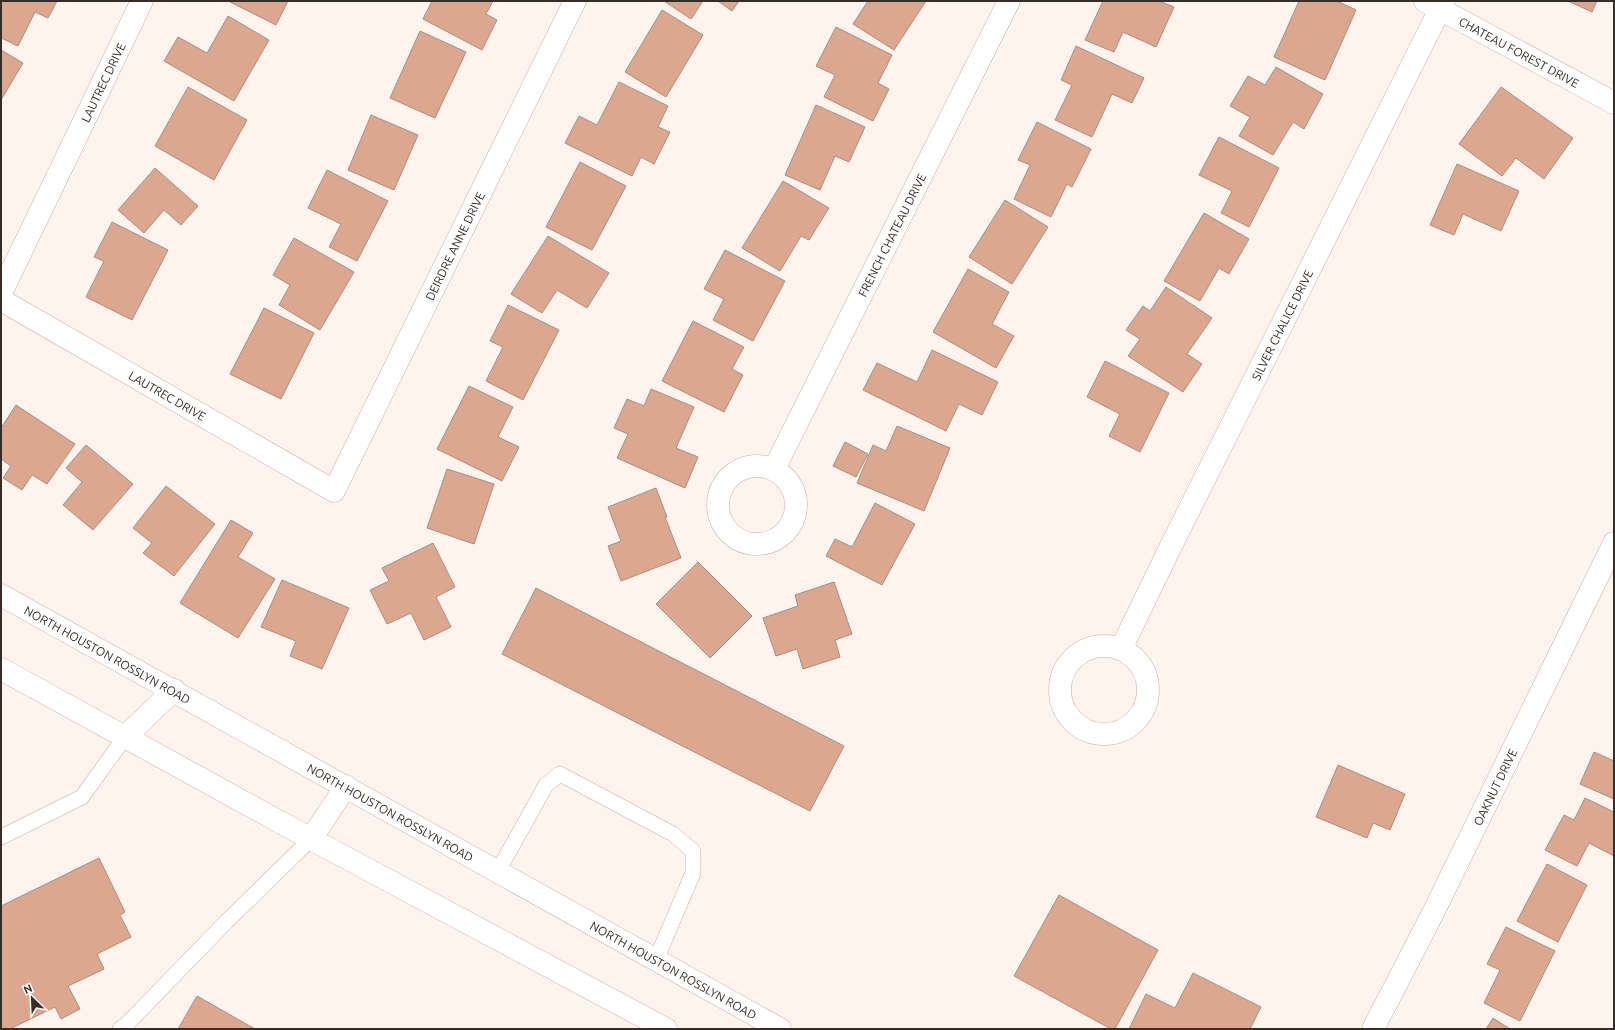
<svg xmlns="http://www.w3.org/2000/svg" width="1615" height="1030" viewBox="0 0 1615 1030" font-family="Ubuntu,sans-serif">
<rect width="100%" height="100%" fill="#fff3ee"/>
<path fill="#dba88f" stroke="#a78d81" d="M1,1H57L48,18L35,12L18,46L1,38Z
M230,1H288L276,25L230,2Z
M432,1H493L486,14L497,20L482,50L423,19Z
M664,1H703L691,19Z
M718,1H739L732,11Z
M868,1H926L894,50L853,24Z
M1103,1H1159L1174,7L1156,47L1123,32L1114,52L1085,40Z
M1299,1H1337L1356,10L1325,80L1274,57Z
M1568,1H1597L1592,12Z
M662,10L703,35L666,97L625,72Z
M228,16L269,40L234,101L164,61L178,37L207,53Z
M836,27L892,55L878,83L889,89L873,121L824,97L835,75L816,66Z
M420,31L466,52L435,118L390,98Z
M1076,46L1144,78L1132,103L1112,94L1092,137L1055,120L1072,85L1061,80Z
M1,50L23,63L1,100Z
M1276,67L1323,94L1304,129L1293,122L1273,155L1239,136L1250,117L1230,106L1248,76L1265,85Z
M619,82L668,106L658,127L670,132L654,164L641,157L632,176L565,143L579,116L597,125Z
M188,87L247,120L214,180L155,146Z
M1501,87L1573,138L1544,179L1516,158L1502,176L1459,144Z
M816,105L865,127L849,162L835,156L820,190L785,175Z
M371,115L418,135L394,190L348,170Z
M1037,122L1091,149L1072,187L1067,184L1051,217L1014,199L1030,165L1018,160Z
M1219,137L1279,168L1249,227L1221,213L1232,191L1199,175Z
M580,162L626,186L592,250L546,227Z
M1457,164L1519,191L1501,231L1463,214L1454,235L1430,225Z
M155,168L198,206L181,225L164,210L144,233L118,210Z
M327,170L388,201L357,261L329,247L341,224L308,208Z
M783,181L829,208L809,240L801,236L780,271L742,248Z
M1005,200L1048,227L1012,284L969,257Z
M1204,213L1249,239L1229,274L1219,268L1200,301L1164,281Z
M112,222L168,250L132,320L86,297L104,261L94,257Z
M548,236L609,273L587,308L557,290L542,313L511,294Z
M294,238L354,272L320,330L279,305L290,285L273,275Z
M725,250L785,281L753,341L713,320L724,299L704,289Z
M968,269L1009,292L992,324L1014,336L996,368L933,332Z
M1166,287L1212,318L1187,354L1202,364L1183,392L1128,356L1140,339L1126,330L1143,306L1150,311Z
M508,305L559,330L523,400L486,381L503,347L490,341Z
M264,308L314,333L281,399L230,374Z
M693,321L744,347L732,369L743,375L724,412L662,381Z
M932,350L998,382L982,415L959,404L946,431L863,390L877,363L917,382Z
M1105,361L1169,393L1140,452L1109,436L1120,414L1087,397Z
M469,386L513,407L498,437L519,447L502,481L437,449Z
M651,389L694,407L676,448L698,457L685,488L617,458L628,434L614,428L627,399L644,406Z
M16,405L75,444L47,484L32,475L22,490L3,478L11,466L1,459V428Z
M897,426L950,448L924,511L857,483L873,445L886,451Z
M845,442L868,454L856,477L833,466Z
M86,445L133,484L93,530L63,505L82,482L66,468Z
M447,469L494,484L474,544L427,528Z
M166,486L215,524L174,576L143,553L152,543L133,528Z
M656,488L667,517H665L681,558L621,581L608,546L621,541L608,507Z
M875,503L915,524L882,585L826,556L835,539L852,547Z
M231,520L253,533L238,557L275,579L238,638L180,603Z
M433,543L455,587L436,597L451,627L424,640L411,613L387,624L370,590L389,581L382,568Z
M698,562L752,616L710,658L656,604Z
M282,580L349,608L322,669L290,656L296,641L261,627Z
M834,582L852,634L835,640L840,657L803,669L797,649L776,656L763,618L798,606L795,595Z
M536,588L844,746L810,811L502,654Z
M1594,752L1614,761V799L1580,784Z
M1338,765L1405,794L1390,830L1373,823L1367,838L1316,817Z
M1585,798L1614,812V856L1589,843L1577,866L1545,850L1564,815L1574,820Z
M99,858L125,912L120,915L131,937L97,954L104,969L68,986L80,1009L61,1019L55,1007L10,1029H1V906Z
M1547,864L1587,885L1558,942L1517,921Z
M1059,895L1158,950L1115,1029H1111L1014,976Z
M1506,927L1555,951L1520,1021L1484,1003L1500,970L1487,964Z
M1193,973L1261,1007L1250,1029H1129L1146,994L1175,1008Z
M197,996L255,1029H178Z
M1493,1018L1510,1029H1486Z"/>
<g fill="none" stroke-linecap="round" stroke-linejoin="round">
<defs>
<path id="lane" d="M1,837L82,797L125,737
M498,871L546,785L560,774L673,834L693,851V873L656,960
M120,1029L127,1024L226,922L311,839"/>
<g id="street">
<path id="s1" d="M1425,1L1614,103"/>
<path id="s2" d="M1,293L142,1"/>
<path id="s3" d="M1,300L334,491L575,1"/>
<circle cx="757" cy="505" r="39"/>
<path id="s4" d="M774,469L1009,1"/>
<circle cx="1104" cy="690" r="44"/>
<path id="s5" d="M1121,649L1170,548L1444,1"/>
<path id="s6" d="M1373,1029L1433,913L1614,543"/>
</g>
<g id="primary">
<path id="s7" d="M1,595L780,1029"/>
<path d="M1,669L311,839L666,1029"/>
<path d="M125,737L174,690"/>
<path d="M311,839L346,786"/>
</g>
</defs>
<use href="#lane" stroke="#c9aea1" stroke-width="16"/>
<use href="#street" stroke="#c9aea1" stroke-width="23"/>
<use href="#primary" stroke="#c9aea1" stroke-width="23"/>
<use href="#lane" stroke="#fff" stroke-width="15"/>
<use href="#street" stroke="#fff" stroke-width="22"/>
<use href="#primary" stroke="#fff" stroke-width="22"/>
</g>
<g text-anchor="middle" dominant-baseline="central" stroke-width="3" stroke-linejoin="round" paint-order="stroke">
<g font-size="12" fill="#372c27" stroke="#fff">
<text stroke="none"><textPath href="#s1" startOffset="107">CHATEAU FOREST DRIVE</textPath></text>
<text stroke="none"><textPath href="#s2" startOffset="234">LAUTREC DRIVE</textPath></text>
<text stroke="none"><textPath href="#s4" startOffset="262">FRENCH CHATEAU DRIVE</textPath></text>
<text stroke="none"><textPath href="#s3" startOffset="657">DEIRDRE ANNE DRIVE</textPath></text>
<text stroke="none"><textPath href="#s5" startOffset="362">SILVER CHALICE DRIVE</textPath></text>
<text stroke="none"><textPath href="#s3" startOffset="192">LAUTREC DRIVE</textPath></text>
<text stroke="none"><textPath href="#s7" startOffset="122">NORTH HOUSTON ROSSLYN ROAD</textPath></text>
<text stroke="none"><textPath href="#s6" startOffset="271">OAKNUT DRIVE</textPath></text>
<text stroke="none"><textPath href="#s7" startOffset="446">NORTH HOUSTON ROSSLYN ROAD</textPath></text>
<text stroke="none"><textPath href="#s7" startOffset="770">NORTH HOUSTON ROSSLYN ROAD</textPath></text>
</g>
</g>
<rect width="1615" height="1030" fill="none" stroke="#372c27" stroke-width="4"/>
<g transform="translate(32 998) rotate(336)" stroke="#ffffff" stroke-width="3" paint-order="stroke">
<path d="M0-3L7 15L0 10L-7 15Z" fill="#372c27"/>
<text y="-6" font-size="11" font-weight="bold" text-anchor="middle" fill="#372c27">N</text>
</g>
</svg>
